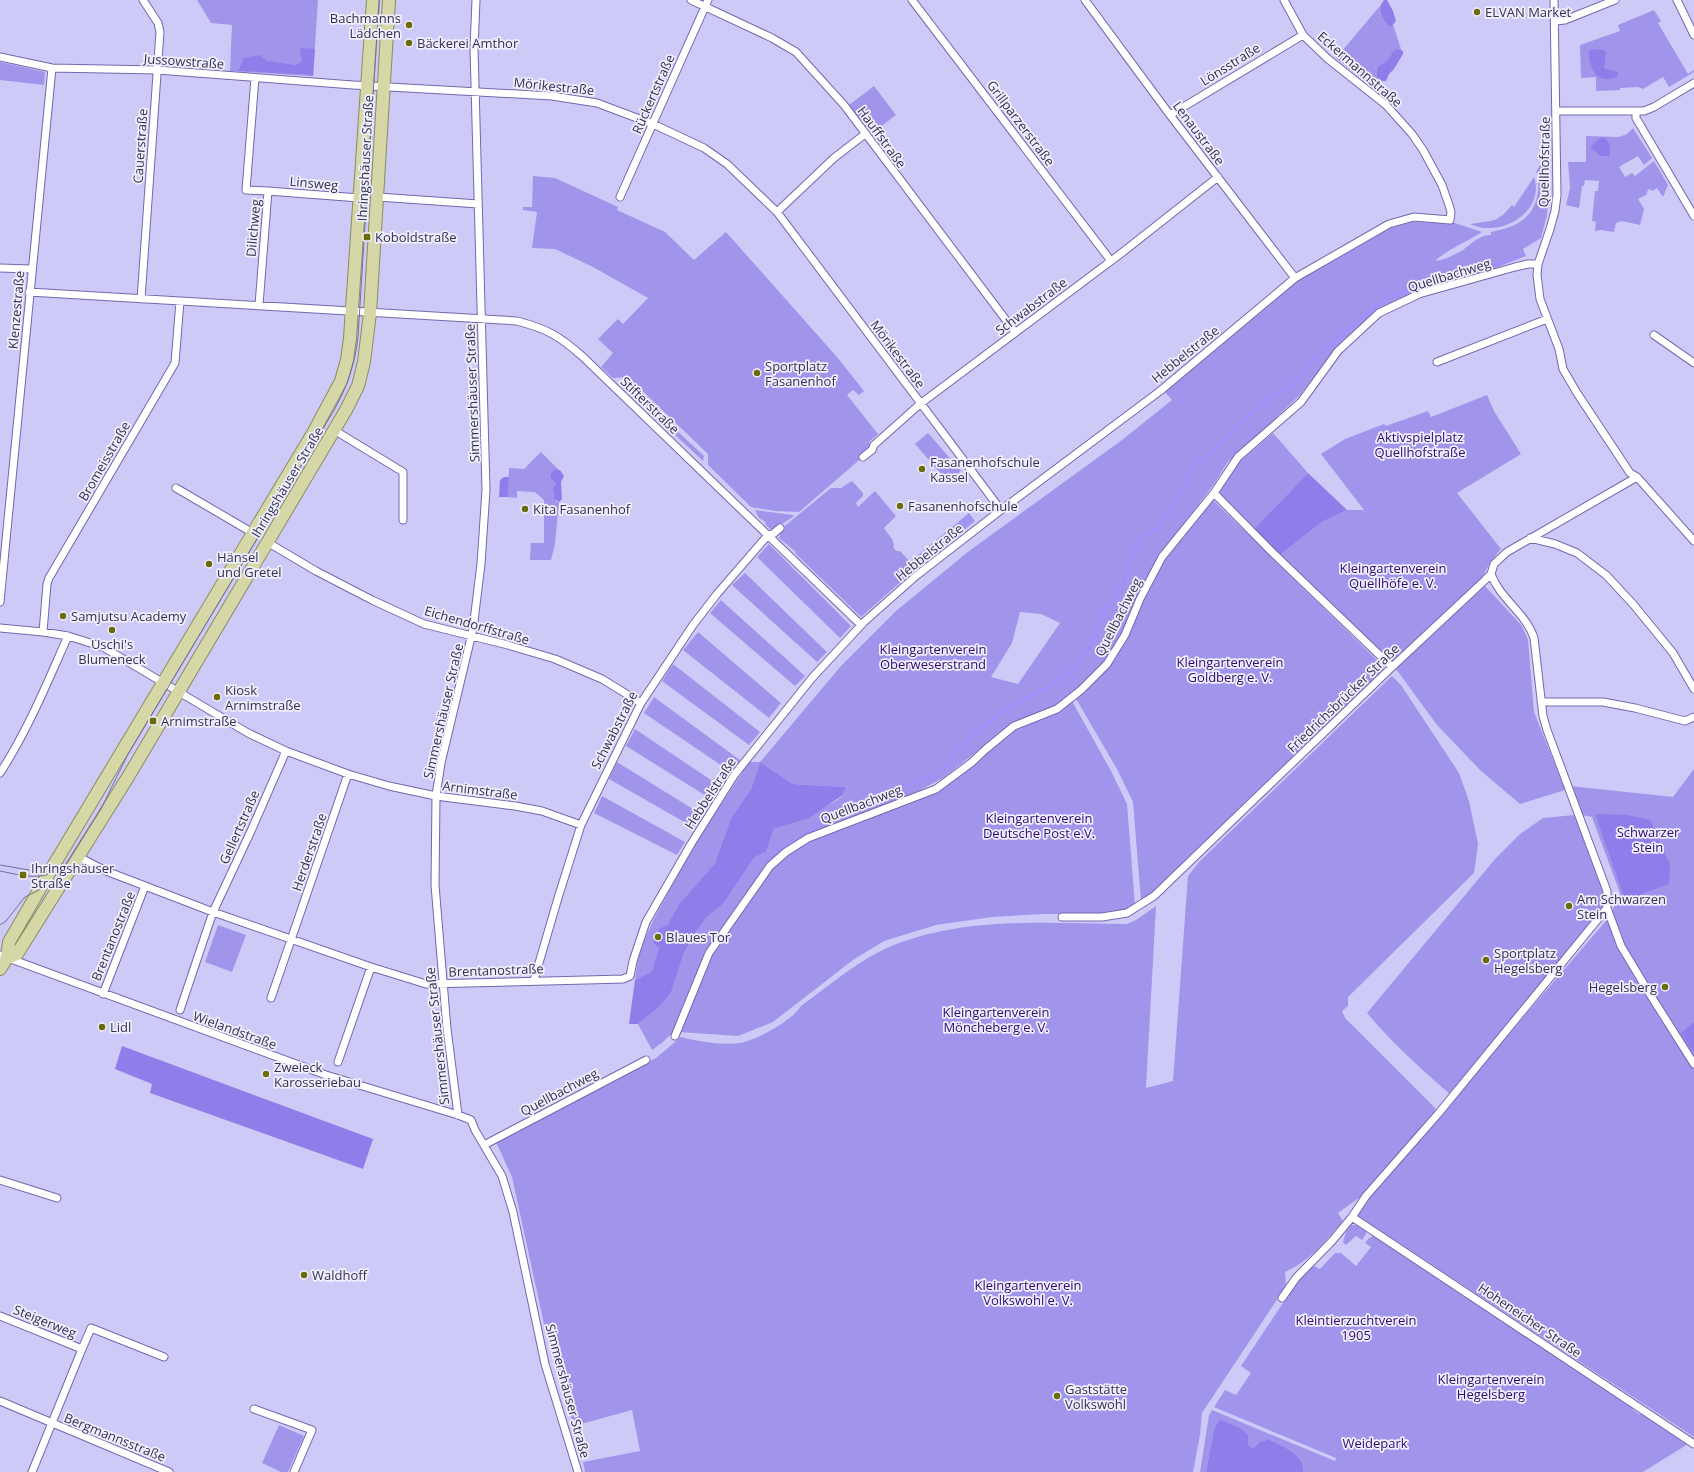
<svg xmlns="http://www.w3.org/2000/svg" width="1694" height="1472" viewBox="0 0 1694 1472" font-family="'Open Sans',sans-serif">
<rect width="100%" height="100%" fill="#cecaf8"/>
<path fill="#a195eb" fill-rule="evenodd" d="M197,0H318L313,76L230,71L232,25L211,23Z
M1385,0L1402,52L1371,86L1336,58Z
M1654,10L1661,21L1658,23L1688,74L1694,70V72L1669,87L1663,77L1643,89L1638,87L1620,88V90L1596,91V77L1581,78L1580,45L1620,31L1618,25Z
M0,62L45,72L44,85L0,80Z
M874,86L896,115L871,134L849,105Z
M1633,128L1652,158L1644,165L1638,156L1619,167L1625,177L1632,173L1635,176L1654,161L1668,185L1663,197L1657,188L1652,191L1650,189L1648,190L1646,195L1638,199L1644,209L1640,225L1622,221L1616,223L1614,232L1601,230L1595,231L1596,222L1592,221L1595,191H1598L1599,181L1585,180L1584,186H1582L1579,208L1566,205L1570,188L1568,162H1586V136L1619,137L1627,134Z
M1542,162L1549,170L1547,215L1541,238L1523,249L1526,256L1490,270L1419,291L1375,312L1332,353L1299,396L1227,463L1214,484L1160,555L1121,635L1104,664L1075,691L1054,708L1011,725L943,778L909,796L834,825L782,852L706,951L674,1031L663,1042L652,1050L638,1024L658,1008L671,993L684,953L696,932L707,917L723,904L755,857L766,852L774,829C786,826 836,804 843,795C844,793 845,789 846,787L793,784L760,762L751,789L731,818L715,863L679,904L667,925L652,971L635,980C639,942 655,917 673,884C696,842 723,802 749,762H760L841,666L896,611L969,551L1122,440L1172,400L1165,392L1298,281L1391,228L1412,222L1455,223L1482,232C1474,238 1439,254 1436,261C1446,259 1454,255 1463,250C1472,243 1479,235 1491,235V232C1514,227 1531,221 1537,197C1539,188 1539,181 1536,172ZM1020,612L1041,614L1060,623L1018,684L991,677L1012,643Z
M533,176L555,178L618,207L617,210L665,232L694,260L726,232L837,357L864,391L859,395L853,390L847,395L878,434L869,442L872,449L799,512L775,511L751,507L708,465V454L628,377L613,378L601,367L613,353L598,339L618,319L623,324L648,298L593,267L555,249L532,248L537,212L523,210V207H532Z
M1534,177C1544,206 1513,230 1486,228C1480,228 1475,226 1470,224L1491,221L1497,219L1504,214L1512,205L1514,207Z
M621,381H625L671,425L668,427L621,383Z
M1487,395L1494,411L1521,454L1457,493L1501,549L1491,561L1480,581L1392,663L1280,555L1322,522L1347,510H1364L1321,454L1345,439L1384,424L1386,426L1428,411L1431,417Z
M674,428L704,456L703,461L671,431Z
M928,433L961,471L948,482L915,444Z
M1273,433L1308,473L1254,529L1219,493L1228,476L1237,464Z
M541,452L558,469H555L551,479L556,484C553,492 551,494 557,502H559L555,544L551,560H530L531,543H544V500L535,492L517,491V498L508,497L509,468L524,469Z
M852,481L863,493V496L856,503L858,507L875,491L896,516L884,528L892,539L894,545L893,547L896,551H900L910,562L969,513L975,521L912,572L861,617L795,553L796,552L779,538L781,529L831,488H842V487Z
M1212,499L1386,669L1152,894L1141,901L1133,802L1117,769L1075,697L1126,636L1165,559Z
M755,510L793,515L794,516L776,528L775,527L771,530L765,524L766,522L759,518Z
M769,544L851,626L840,638L757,557Z
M745,573L827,652L817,662L732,585Z
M1485,586L1522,626L1528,640L1534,712L1565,790L1520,804L1481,771L1437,725L1396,669Z
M721,600L805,676L795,686L710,613Z
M698,632L781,703L769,718L683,650Z
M673,664L760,732L749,745L662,681Z
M1392,676L1401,685L1459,773L1469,801L1478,844L1474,873L1348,997V1006L1342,1011L1345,1018L1436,1109L1372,1186L1363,1195L1338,1213L1343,1221C1325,1241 1310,1261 1285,1272L1286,1286L1202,1413L1200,1435L1193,1472H585L583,1462L640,1451L632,1410L574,1426L546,1333L512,1177L496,1142L644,1064L656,1058L681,1037C700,1042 721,1045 740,1043C757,1040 793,1020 801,1006C826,988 859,960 887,948C960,916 1049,923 1127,924L1136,920L1156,906L1146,1088L1173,1081L1188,876L1200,861Z
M654,697L740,760L731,772L644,713Z
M1072,701L1111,771L1127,804L1135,905L1126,911L1102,914H1044L992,917L936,925L884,941L853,960L773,1022L738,1036L679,1032L713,951L768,871L791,851L821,834L941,790L1007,735Z
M635,729L720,786L711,799L626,746Z
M617,762L701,814L693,827L609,779Z
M1694,769V1437L1358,1216V1214L1369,1198L1604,923L1621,896L1592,817L1582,815L1570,786L1673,797Z
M602,796L685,842L677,855L594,813Z
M1574,815L1604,891V907L1450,1094C1421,1069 1392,1043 1367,1013L1495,859L1520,834L1543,818Z
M218,925L246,935L232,972L205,962Z
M1351,1225H1358L1366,1229V1234L1362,1240L1356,1236L1346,1245L1343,1242L1346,1232Z
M1376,1235L1634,1407L1632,1409L1639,1414H1642L1688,1444L1643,1472H1303C1306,1454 1281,1446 1268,1439L1260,1442L1253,1450L1248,1445L1214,1429L1206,1472H1200L1209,1415L1212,1410L1335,1461L1336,1458L1214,1407L1225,1390L1236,1395L1251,1373L1241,1366L1293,1288L1312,1265L1320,1269L1335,1253H1341L1356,1266L1371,1247L1365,1243L1369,1238Z
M279,1425L304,1436L288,1472H281L262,1463Z"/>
<path fill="#8f7dea" d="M1384,0H1387L1393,11L1396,21L1392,26H1389C1382,19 1377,8 1384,0Z
M301,48L315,49L313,76C308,76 303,73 298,74C278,74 258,71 238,71L244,58L260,55L267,61L295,65L299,64L302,60L300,53Z
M1396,49L1403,51V54L1394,69L1389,74L1386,81H1381L1377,77C1376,63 1382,67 1388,60C1391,56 1392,52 1396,49Z
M1592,49L1604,50L1606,52L1604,68L1618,72V76C1599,87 1588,68 1589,51Z
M1602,137C1610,139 1612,150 1609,156H1601L1591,148V146Z
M555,469L560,470L564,476L561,482L562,499L559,502L554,499L553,489L556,484L551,479V474Z
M1308,473L1347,510L1322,522L1280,555L1254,529Z
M504,477H509L508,497H499L500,480Z
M760,762L793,784L846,787L843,795L809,818L774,829L766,852L755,857L723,904L707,917L696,932L684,953L671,993L658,1008L638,1024H629L635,980L652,971L659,948L653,943L659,929L667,925L679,904L715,863L731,818L751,789Z
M1595,814L1627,815L1651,820L1657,837L1670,864L1669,884L1625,900Z
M1694,1022V1053L1681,1033Z
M122,1046L373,1139L363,1169L150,1093L152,1084L115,1069Z
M1220,1420L1240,1428L1248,1435V1445L1253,1449L1260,1442L1268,1439C1281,1446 1306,1454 1303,1472H1206L1214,1429Z"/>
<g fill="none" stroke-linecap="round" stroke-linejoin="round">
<path stroke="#a08efd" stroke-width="2.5" d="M942,770L947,767L955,751L982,727L1012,705L1049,686L1069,673L1091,647L1099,619L1123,583L1140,537L1160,527L1175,504L1194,466L1219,446L1235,427L1273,396L1296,382L1308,364L1382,301L1389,296L1454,278L1510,260L1522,255
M800,836L807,834L822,819L864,802L934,775
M766,863L794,839"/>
<defs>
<path id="street" d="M691,0L772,38L796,52L844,105L1015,332
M912,0L1111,261
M1085,0L1170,115L1295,278
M1554,0L1557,195L1555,211L1550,229L1538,264L1537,275L1540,299L1559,349L1563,369L1577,393L1630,473L1637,477L1694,541
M1677,0L1694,35
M1555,21L1565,20L1615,0
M0,57L52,68L157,70L353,85L552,96L597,103L653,124L704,148L727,164L777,212L1001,510
M255,78L246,190L268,191L259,305
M1556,111H1644L1654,107L1694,83
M1636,111V118L1694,216
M1170,115L1303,35
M268,191L359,198
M378,197L478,204
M620,197L708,0
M777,212L834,158L865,134
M0,268L31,269
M29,292L517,321C547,329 558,335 582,356L861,625
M141,299L160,32L158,23L143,0
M1654,335L1694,363
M1437,362L1547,319
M334,430L403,472V520
M863,457L872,450L874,445L920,404L1119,255L1218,177
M176,488L253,533
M1214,493L1271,551L1392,667
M1530,538L1555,544L1577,553L1606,575L1633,604L1673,653L1694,689
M267,542L316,571L372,600L424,624L508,645L555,659L602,679L641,703
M1491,574C1500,599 1526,613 1534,638L1543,716L1547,730L1607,891V908L1621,946L1651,996L1694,1064
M0,602C18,424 34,246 52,68
M0,628L43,632L68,636L103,647L248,733L286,751L348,774L389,786L436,796L515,806L542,811L581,825
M43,632L47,584L49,578L175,363L180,301
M1541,702H1603L1635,708L1685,721L1694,717
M0,773C28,730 47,683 68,636
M79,857L106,871L213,912L371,967L426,984L586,980L623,979L630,976L633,961L646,922L691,844L735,774L812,678L864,622L916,576L1001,510L1160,391L1295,278L1389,224L1414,217L1450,220L1451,212L1449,205L1442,185L1423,150L1412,134L1386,105L1328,59L1303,35L1284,0
M1062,917H1102L1127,913L1154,896L1392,667L1484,581L1491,574L1494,564L1507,552L1637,477
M0,955L326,1075L458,1115L471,1120L475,1130L502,1176L513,1212L545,1364L578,1472
M534,980L558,898L581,825L641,703L693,625L717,594L768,535L773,534L780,528
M103,994L145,886
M271,998L348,774
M180,1010L213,912L251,831L286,751
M675,1036L709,953L770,866L786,852L808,838L936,789L971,763L986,749L1014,726L1057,709L1081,690L1107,664L1125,635L1140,599L1162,557L1214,493L1238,457L1301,402L1338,351L1379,313L1419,294L1515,267L1528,264H1538
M338,1062L371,967
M458,1115L447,1029L435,885L436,796L441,763L473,629L481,564L486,490L474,48L476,0
M484,1145L646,1060
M0,1180L57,1198
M1352,1217L1694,1444
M1282,1298L1296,1278L1332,1241L1352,1217L1366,1196L1438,1114L1607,908
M0,1316L82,1349L91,1328L164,1357
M0,1401L169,1472
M254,1409L312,1430L294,1472
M32,1472L82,1349"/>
<path id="primary" d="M7,958L17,954L128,777L346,410L358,386L364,362L370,313L389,0
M0,969L7,958L9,942L52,868L313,433L341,381L347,360L350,338L373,0"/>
</defs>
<use href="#street" stroke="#7268ad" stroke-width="9"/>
<use href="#primary" stroke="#8c8b61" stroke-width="14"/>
<use href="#street" stroke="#fff" stroke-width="7"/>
<use href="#primary" stroke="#d6d7a6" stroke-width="12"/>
<path stroke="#747095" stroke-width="1" d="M0,865L29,870
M0,871C21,875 48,884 63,863
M0,925L6,921L25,897L51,884L61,873L101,809L127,756L333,412C347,388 355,364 358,337L379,0"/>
</g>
<g fill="#6c6b09" stroke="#f0efff" stroke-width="1.5">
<circle cx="1477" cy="12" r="4"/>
<circle cx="409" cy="25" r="4"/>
<circle cx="409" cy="43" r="4"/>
<rect x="363" y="233" width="8" height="8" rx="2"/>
<circle cx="757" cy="373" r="4"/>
<circle cx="922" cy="469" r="4"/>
<circle cx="900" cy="506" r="4"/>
<circle cx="525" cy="509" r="4"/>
<circle cx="209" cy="564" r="4"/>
<circle cx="63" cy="616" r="4"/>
<circle cx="112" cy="630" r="4"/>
<circle cx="217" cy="697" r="4"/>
<rect x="149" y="717" width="8" height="8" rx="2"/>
<rect x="19" y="871" width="8" height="8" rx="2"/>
<circle cx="1569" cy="906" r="4"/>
<circle cx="658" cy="937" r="4"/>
<circle cx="1486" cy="960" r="4"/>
<circle cx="1665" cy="987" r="4"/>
<circle cx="102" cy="1027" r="4"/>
<circle cx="266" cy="1074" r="4"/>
<circle cx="304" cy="1275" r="4"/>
<circle cx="1057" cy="1396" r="4"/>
</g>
<g text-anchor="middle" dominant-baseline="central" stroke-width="3.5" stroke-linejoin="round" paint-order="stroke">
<g font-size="13" fill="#34304e" stroke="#f0efff" text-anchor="start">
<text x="1485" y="12">ELVAN Market</text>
<text x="401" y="18" text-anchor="end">Bachmanns<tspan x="401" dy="15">Lädchen</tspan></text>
<text x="417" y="43">Bäckerei Amthor</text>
<text x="375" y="237">Koboldstraße</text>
<text x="765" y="366">Sportplatz<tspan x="765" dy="15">Fasanenhof</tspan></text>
<text x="930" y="462">Fasanenhofschule<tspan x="930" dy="15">Kassel</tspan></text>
<text x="908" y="506">Fasanenhofschule</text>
<text x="533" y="509">Kita Fasanenhof</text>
<text x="217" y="557">Hänsel<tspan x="217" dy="15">und Gretel</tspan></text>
<text x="71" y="616">Samjutsu Academy</text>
<text x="112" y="644" text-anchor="middle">Uschi's<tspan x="112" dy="15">Blumeneck</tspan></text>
<text x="225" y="690">Kiosk<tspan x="225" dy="15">Arnimstraße</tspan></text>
<text x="161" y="721">Arnimstraße</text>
<text x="31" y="868">Ihringshäuser<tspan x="31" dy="15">Straße</tspan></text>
<text x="1577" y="899">Am Schwarzen<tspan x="1577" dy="15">Stein</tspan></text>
<text x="666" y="937">Blaues Tor</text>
<text x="1494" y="953">Sportplatz<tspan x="1494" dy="15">Hegelsberg</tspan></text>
<text x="1657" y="987" text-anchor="end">Hegelsberg</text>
<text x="110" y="1027">Lidl</text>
<text x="274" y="1067">Zweieck<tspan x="274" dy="15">Karosseriebau</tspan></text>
<text x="312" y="1275">Waldhoff</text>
<text x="1065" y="1389">Gaststätte<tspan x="1065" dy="15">Volkswohl</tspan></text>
</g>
<g font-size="13" fill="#34304e" stroke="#f0efff">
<text transform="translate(184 61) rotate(4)">Jussowstraße</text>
<text transform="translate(1230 64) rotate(-32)">Lönsstraße</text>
<text transform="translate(1360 69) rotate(41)">Eckermannstraße</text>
<text transform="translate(554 86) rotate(6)">Mörikestraße</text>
<text transform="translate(653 94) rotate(-66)">Rückertstraße</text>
<text transform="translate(1021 123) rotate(53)">Grillparzerstraße</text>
<text transform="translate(1199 133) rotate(53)">Lenaustraße</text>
<text transform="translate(882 137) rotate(54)">Hauffstraße</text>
<text transform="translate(140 146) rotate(-86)">Cauerstraße</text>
<text transform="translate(365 158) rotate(-87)">Ihringshäuser Straße</text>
<text transform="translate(1544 162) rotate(-89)">Quellhofstraße</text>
<text transform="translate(314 183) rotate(5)">Linsweg</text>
<text transform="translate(253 228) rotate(-85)">Dilichweg</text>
<text transform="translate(1449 275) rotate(-17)">Quellbachweg</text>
<text transform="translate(1031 306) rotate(-37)">Schwabstraße</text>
<text transform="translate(16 310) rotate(-85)">Klenzestraße</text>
<text transform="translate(898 354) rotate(53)">Mörikestraße</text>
<text transform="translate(1185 354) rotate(-39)">Hebbelstraße</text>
<text transform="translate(472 393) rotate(-92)">Simmershäuser Straße</text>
<text transform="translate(650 405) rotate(44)">Stifterstraße</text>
<text transform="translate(104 461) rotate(-60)">Bromeisstraße</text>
<text transform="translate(287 482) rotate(-59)">Ihringshäuser Straße</text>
<text transform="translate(929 552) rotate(-39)">Hebbelstraße</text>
<text transform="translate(1118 617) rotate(-63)">Quellbachweg</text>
<text transform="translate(477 625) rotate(16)">Eichendorffstraße</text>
<text transform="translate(1343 698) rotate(-44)">Friedrichsbrücker Straße</text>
<text transform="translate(443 711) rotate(-77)">Simmershäuser Straße</text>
<text transform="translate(614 730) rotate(-63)">Schwabstraße</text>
<text transform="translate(480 790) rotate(7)">Arnimstraße</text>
<text transform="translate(710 793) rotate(-57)">Hebbelstraße</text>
<text transform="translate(861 804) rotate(-21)">Quellbachweg</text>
<text transform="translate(239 827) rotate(-66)">Gellertstraße</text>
<text transform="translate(309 852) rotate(-71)">Herderstraße</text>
<text transform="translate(113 936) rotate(-68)">Brentanostraße</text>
<text transform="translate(496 970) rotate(-2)">Brentanostraße</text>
<text transform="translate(235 1030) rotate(20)">Wielandstraße</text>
<text transform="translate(437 1036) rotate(-96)">Simmershäuser Straße</text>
<text transform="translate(559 1092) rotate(-28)">Quellbachweg</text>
<text transform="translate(1530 1320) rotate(34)">Hoheneicher Straße</text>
<text transform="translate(45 1321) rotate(22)">Steigerweg</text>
<text transform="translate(568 1391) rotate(75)">Simmershäuser Straße</text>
<text transform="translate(115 1437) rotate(22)">Bergmannsstraße</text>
</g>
<g font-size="13" fill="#2e0a6e" stroke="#f0efff">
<text x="1420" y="437">Aktivspielplatz<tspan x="1420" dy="15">Quellhofstraße</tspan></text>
<text x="1393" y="568">Kleingartenverein<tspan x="1393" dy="15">Quellhöfe e. V.</tspan></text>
<text x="933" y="649">Kleingartenverein<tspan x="933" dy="15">Oberweserstrand</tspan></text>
<text x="1230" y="662">Kleingartenverein<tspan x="1230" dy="15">Goldberg e. V.</tspan></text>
<text x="1039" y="818">Kleingartenverein<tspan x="1039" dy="15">Deutsche Post e.V.</tspan></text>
<text x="1648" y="832">Schwarzer<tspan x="1648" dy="15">Stein</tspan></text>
<text x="996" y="1012">Kleingartenverein<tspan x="996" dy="15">Möncheberg e. V.</tspan></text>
<text x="1028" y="1285">Kleingartenverein<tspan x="1028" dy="15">Volkswohl e. V.</tspan></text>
<text x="1356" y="1320">Kleintierzuchtverein<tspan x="1356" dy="15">1905</tspan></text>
<text x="1491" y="1379">Kleingartenverein<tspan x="1491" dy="15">Hegelsberg</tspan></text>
<text x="1375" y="1443">Weidepark</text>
</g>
</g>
</svg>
